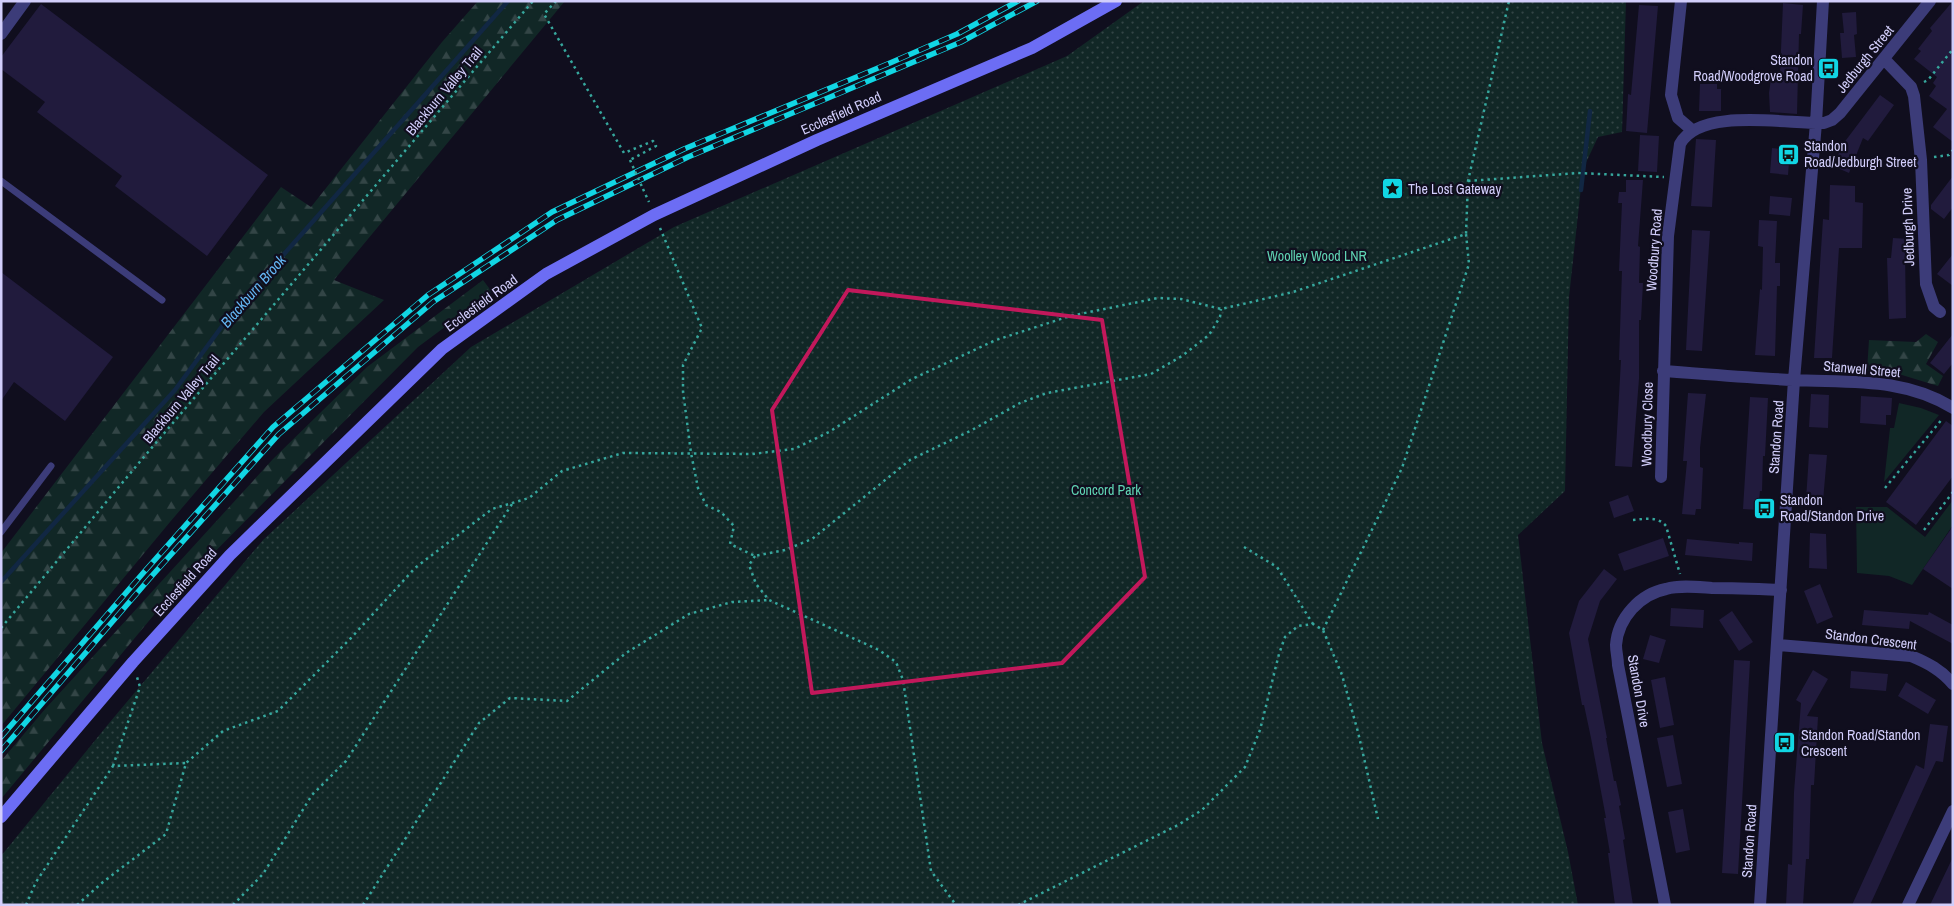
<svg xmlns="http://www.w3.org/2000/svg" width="1954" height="906" viewBox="0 0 1954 906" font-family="'Archivo Narrow',sans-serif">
<defs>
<pattern id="forest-firs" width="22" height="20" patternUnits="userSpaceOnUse" patternTransform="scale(1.25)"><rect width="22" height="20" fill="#112726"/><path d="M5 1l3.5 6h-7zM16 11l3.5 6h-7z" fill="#334546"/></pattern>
<pattern id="park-dots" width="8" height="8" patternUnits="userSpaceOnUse" patternTransform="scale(1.25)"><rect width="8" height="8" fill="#112726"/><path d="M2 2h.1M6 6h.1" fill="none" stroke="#334546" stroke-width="1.8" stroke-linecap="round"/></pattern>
</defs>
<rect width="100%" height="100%" fill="#100e1e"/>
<path fill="#112726" d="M1899,403L1921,408L1939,415L1884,482L1890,428H1894Z
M1953,500V525L1912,585L1889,576L1857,573L1856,507H1887L1925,537Z"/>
<path fill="url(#forest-firs)" d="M478,1H565L334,280L384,300L264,412L170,522L1,726V553L281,187L311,207L442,42Z
M483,280L492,292L418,347L163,604L1,799V761L46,708L273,459L367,367Z
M1926,334L1938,342L1926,364L1943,376L1938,386L1902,375L1867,371L1869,340L1916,342Z"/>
<path fill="url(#park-dots)" d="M1144,1H1626L1622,132L1598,137L1583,169L1569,297L1565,491L1518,535L1542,743L1568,852L1578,905H1V856L110,722L263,540L471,347L674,227L1067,56Z"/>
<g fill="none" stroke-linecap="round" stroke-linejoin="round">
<path stroke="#112743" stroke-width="4.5" d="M1581,190L1590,111
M1,582L175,390L231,314L508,1"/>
</g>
<path fill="#211b3d" d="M1953,1V142L1933,127L1947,109L1929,96L1936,86L1933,83L1937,77L1914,59L1921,51L1918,49L1932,31L1930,28Z
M1783,3L1803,5L1801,34H1799L1797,114L1770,112L1769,93L1772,72L1780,73Z
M41,4L268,175L207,256L115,186L122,176L37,112L45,102L1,69V57Z
M1639,5L1658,6L1647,133L1626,131L1628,94L1631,95Z
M1856,12L1857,34L1854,35L1856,57L1842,58L1840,33H1844L1842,13Z
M1700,84H1717V89H1721V111H1699Z
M1880,95L1894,105L1868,141L1863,138L1849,173L1833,166L1843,144Z
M1640,135L1659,136L1657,172L1638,171Z
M1696,139L1716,140L1712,207L1691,206Z
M1772,148L1790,150L1788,175L1770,173Z
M1953,176V207L1944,219L1931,209V205Z
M1626,180H1643L1638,246L1640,247L1639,283H1643L1641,320H1639V379L1632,467L1615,466L1621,360H1619L1622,271H1619L1622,203H1618L1619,192H1626Z
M1830,185L1855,186V202L1863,203L1862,248H1839L1832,358H1814L1823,219L1829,220Z
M1770,196L1792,198L1790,216L1769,214Z
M1759,220L1777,221L1775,263H1780V286H1777L1775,356L1755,355L1760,289L1762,290L1763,247L1758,246Z
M1692,230L1710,231L1702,351L1686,350Z
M1893,238L1908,239L1907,253H1905L1906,318L1889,319L1887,258H1891Z
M1953,254V286L1937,274Z
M1,272L113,357L65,421L14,382L1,401Z
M1953,334V363L1944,374L1930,363Z
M1688,393L1706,394L1700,448V467L1703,468L1701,509H1696L1695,515L1682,514L1687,461H1683Z
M1811,394L1829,395L1828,428L1809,427Z
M1861,396L1892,398L1891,415H1886V425L1860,423Z
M1750,397L1768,398L1765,456H1763L1762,491H1760L1758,510L1743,509Z
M1946,421L1953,426V476L1916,525L1886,502Z
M1809,454L1827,455L1823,501L1806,500Z
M1628,495L1634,511L1614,518L1609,502Z
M1953,526V589L1923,569Z
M1810,533L1826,534L1827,569L1809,568Z
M1663,538L1669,556L1624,571L1618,554Z
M1687,539L1739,544V542L1753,543L1752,561L1685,555Z
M1604,569L1617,579L1600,601L1588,639L1607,738H1606L1614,781H1616L1621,805L1619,806L1625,839L1623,840L1633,905H1615L1608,853H1610L1604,818H1606L1591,738L1584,705H1582L1569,633L1579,601Z
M1820,584L1833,617L1817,624L1804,591Z
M1671,608L1704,610L1703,628L1670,626Z
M1864,610L1928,615L1929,612L1953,625V644L1910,621L1909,629L1862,625Z
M1732,611L1753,642L1739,651L1719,620Z
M1650,635L1666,640L1659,663L1643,659Z
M1734,660L1750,661L1738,874L1722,873Z
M1813,670L1828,679L1807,716L1818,717L1814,785H1811L1809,859H1806L1803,905H1786L1788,864L1792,865L1794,792L1801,703L1796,700Z
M1851,671L1888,674L1886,691L1850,688Z
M1665,677L1674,725L1660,728L1651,680Z
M1906,682L1936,700L1928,714L1898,696Z
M1930,724L1948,726L1943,762L1936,761L1870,905H1852L1916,765L1924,769Z
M1673,735L1682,784L1667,787L1657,738Z
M1683,809L1690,850L1676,853L1668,812Z
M1953,857V905H1930Z"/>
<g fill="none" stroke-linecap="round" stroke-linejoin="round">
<path stroke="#36a79d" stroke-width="2.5" stroke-dasharray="2.5 4" stroke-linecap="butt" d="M556,1L544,14L624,153L653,141L656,146L630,160
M1924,82L1928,80L1953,49
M1934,157L1949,155L1953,150
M1468,181L1578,173L1664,177
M643,189L649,202
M660,228L702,328L683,365V391L691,453L698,488L706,505L721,512L734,526L730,544L755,556L785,550L812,539L910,460L972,430L1020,403L1047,393L1151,374L1182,356L1209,335L1220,317L1221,309
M1885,488L1943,418
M1633,520C1645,519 1658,516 1666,526L1680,574
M1924,530L1953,492
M1244,547L1277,567L1313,624
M755,556L749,565L756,584L769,600L879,650L896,662L903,680L931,871L956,905
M1,628L143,458L533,1
M1323,630L1402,468L1469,264L1466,234
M113,766L140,687L137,677
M26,905L36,882L113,766L186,763
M77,905L103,882L166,834L186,763L223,731L278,711L351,638L415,568L492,509L529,498L562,471L623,453L752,454L794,449L829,432L912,379L996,340L1070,316L1158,298L1181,299L1221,309L1243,304L1293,292L1466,234L1468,181L1509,1
M233,905L263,874L312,795L346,761L512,504
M363,905L479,723L510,698L567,701L626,653L689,614L732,602L769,600
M1018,905L1178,825L1202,810L1245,767L1260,730L1279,654L1285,637L1298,626L1313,624L1323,630L1342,675L1358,732L1378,819"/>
<path stroke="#3c3c79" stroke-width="7" d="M1,181L162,300
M1,532L51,466"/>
<path stroke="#3c3c79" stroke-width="12" d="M1681,1L1671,95L1678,118L1692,130
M1884,59L1911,87L1914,96L1921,160L1926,284L1934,307L1940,312
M1663,371C1706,374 1750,378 1793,380C1849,383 1903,377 1953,408
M1661,477L1668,236L1680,144C1700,107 1787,124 1824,123L1832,120L1840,113L1930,1
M1778,645L1911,656C1928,663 1941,670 1953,684
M1665,905L1618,665C1618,658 1616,652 1616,645C1618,618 1640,594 1666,589C1680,585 1697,587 1712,588C1735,588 1758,589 1781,590
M1760,905L1794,380L1816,123L1823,1
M1908,905L1953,811"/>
<path stroke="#3c3c79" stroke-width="12" d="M1,34L25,1"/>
<path stroke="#6c6df4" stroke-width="12" d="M1,817L133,662L230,555L442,349L546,274L654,215L817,140L1032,48L1116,1"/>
<defs>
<path id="rail" d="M1,737L144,572L273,427L428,295L552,212L684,149L890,63L957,34L1018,1
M1,751L150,578L279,434L433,302L557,220L688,157L961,42L1037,1"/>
</defs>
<use href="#rail" stroke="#11d6e4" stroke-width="5.5"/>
<use href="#rail" stroke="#100e1e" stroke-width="4" stroke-dasharray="11" stroke-linecap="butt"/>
<path stroke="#36a79d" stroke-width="2.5" stroke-dasharray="2.5 4" stroke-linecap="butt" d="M630,160L643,189"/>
</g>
<path fill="none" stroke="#c2185b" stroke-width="4" stroke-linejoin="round" d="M848,290L1102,320L1145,577L1062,663L812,693L772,410Z"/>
<defs>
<symbol id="bus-square" viewBox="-11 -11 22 22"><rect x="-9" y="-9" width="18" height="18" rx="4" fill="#11d6e4" stroke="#100e1e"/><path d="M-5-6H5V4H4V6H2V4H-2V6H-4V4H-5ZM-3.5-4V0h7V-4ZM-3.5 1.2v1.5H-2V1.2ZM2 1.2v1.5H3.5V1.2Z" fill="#111"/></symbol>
<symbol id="sight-square" viewBox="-11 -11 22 22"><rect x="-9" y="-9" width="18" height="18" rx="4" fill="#11d6e4" stroke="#100e1e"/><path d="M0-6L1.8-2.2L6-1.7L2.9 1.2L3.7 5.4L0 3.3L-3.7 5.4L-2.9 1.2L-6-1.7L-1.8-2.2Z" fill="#111"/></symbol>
</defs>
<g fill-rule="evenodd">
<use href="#bus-square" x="1816" y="56" width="25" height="25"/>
<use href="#bus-square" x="1776" y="142" width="25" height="25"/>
<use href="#sight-square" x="1380" y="176" width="25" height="25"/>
<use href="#bus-square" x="1752" y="496" width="25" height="25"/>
<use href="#bus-square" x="1772" y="730" width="25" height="25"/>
</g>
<g text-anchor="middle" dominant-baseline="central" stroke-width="4.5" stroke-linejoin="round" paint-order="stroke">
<g font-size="14" fill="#d2cefb" stroke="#100e1e">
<text transform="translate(1865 59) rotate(-51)">Jedburgh Street</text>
<text transform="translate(444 91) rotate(-50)">Blackburn Valley Trail</text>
<text transform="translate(841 113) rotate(-24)">Ecclesfield Road</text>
<text transform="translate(1908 227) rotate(-92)">Jedburgh Drive</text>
<text transform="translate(1654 250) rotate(-86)">Woodbury Road</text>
<text transform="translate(481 303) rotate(-36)">Ecclesfield Road</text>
<text transform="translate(1862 369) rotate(5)">Stanwell Street</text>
<text transform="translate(181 399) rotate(-50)">Blackburn Valley Trail</text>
<text transform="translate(1647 424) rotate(-89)">Woodbury Close</text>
<text transform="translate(1776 437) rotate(-86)">Standon Road</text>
<text transform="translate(185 582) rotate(-48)">Ecclesfield Road</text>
<text transform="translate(1871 639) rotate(7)">Standon Crescent</text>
<text transform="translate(1639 691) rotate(80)">Standon Drive</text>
<text transform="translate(1749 841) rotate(-86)">Standon Road</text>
</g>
<g font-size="14" fill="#d2cefb" stroke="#100e1e" text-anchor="start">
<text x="1813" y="60" text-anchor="end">Standon<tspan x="1813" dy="16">Road/Woodgrove Road</tspan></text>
<text x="1804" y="146">Standon<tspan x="1804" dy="16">Road/Jedburgh Street</tspan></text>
<text x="1408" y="189">The Lost Gateway</text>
<text x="1780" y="500">Standon<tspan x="1780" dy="16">Road/Standon Drive</tspan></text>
<text x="1801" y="735">Standon Road/Standon<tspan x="1801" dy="16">Crescent</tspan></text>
</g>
<g font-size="14" fill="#60d5b4" stroke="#100e1e">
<text x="1317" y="256">Woolley Wood LNR</text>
<text x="1106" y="490">Concord Park</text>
</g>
<g font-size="15" font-style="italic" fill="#64b6f4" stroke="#100e1e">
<text transform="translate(253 291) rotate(-49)">Blackburn Brook</text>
</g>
</g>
<rect width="1954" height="906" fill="none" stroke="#d2cefb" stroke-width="5"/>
</svg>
